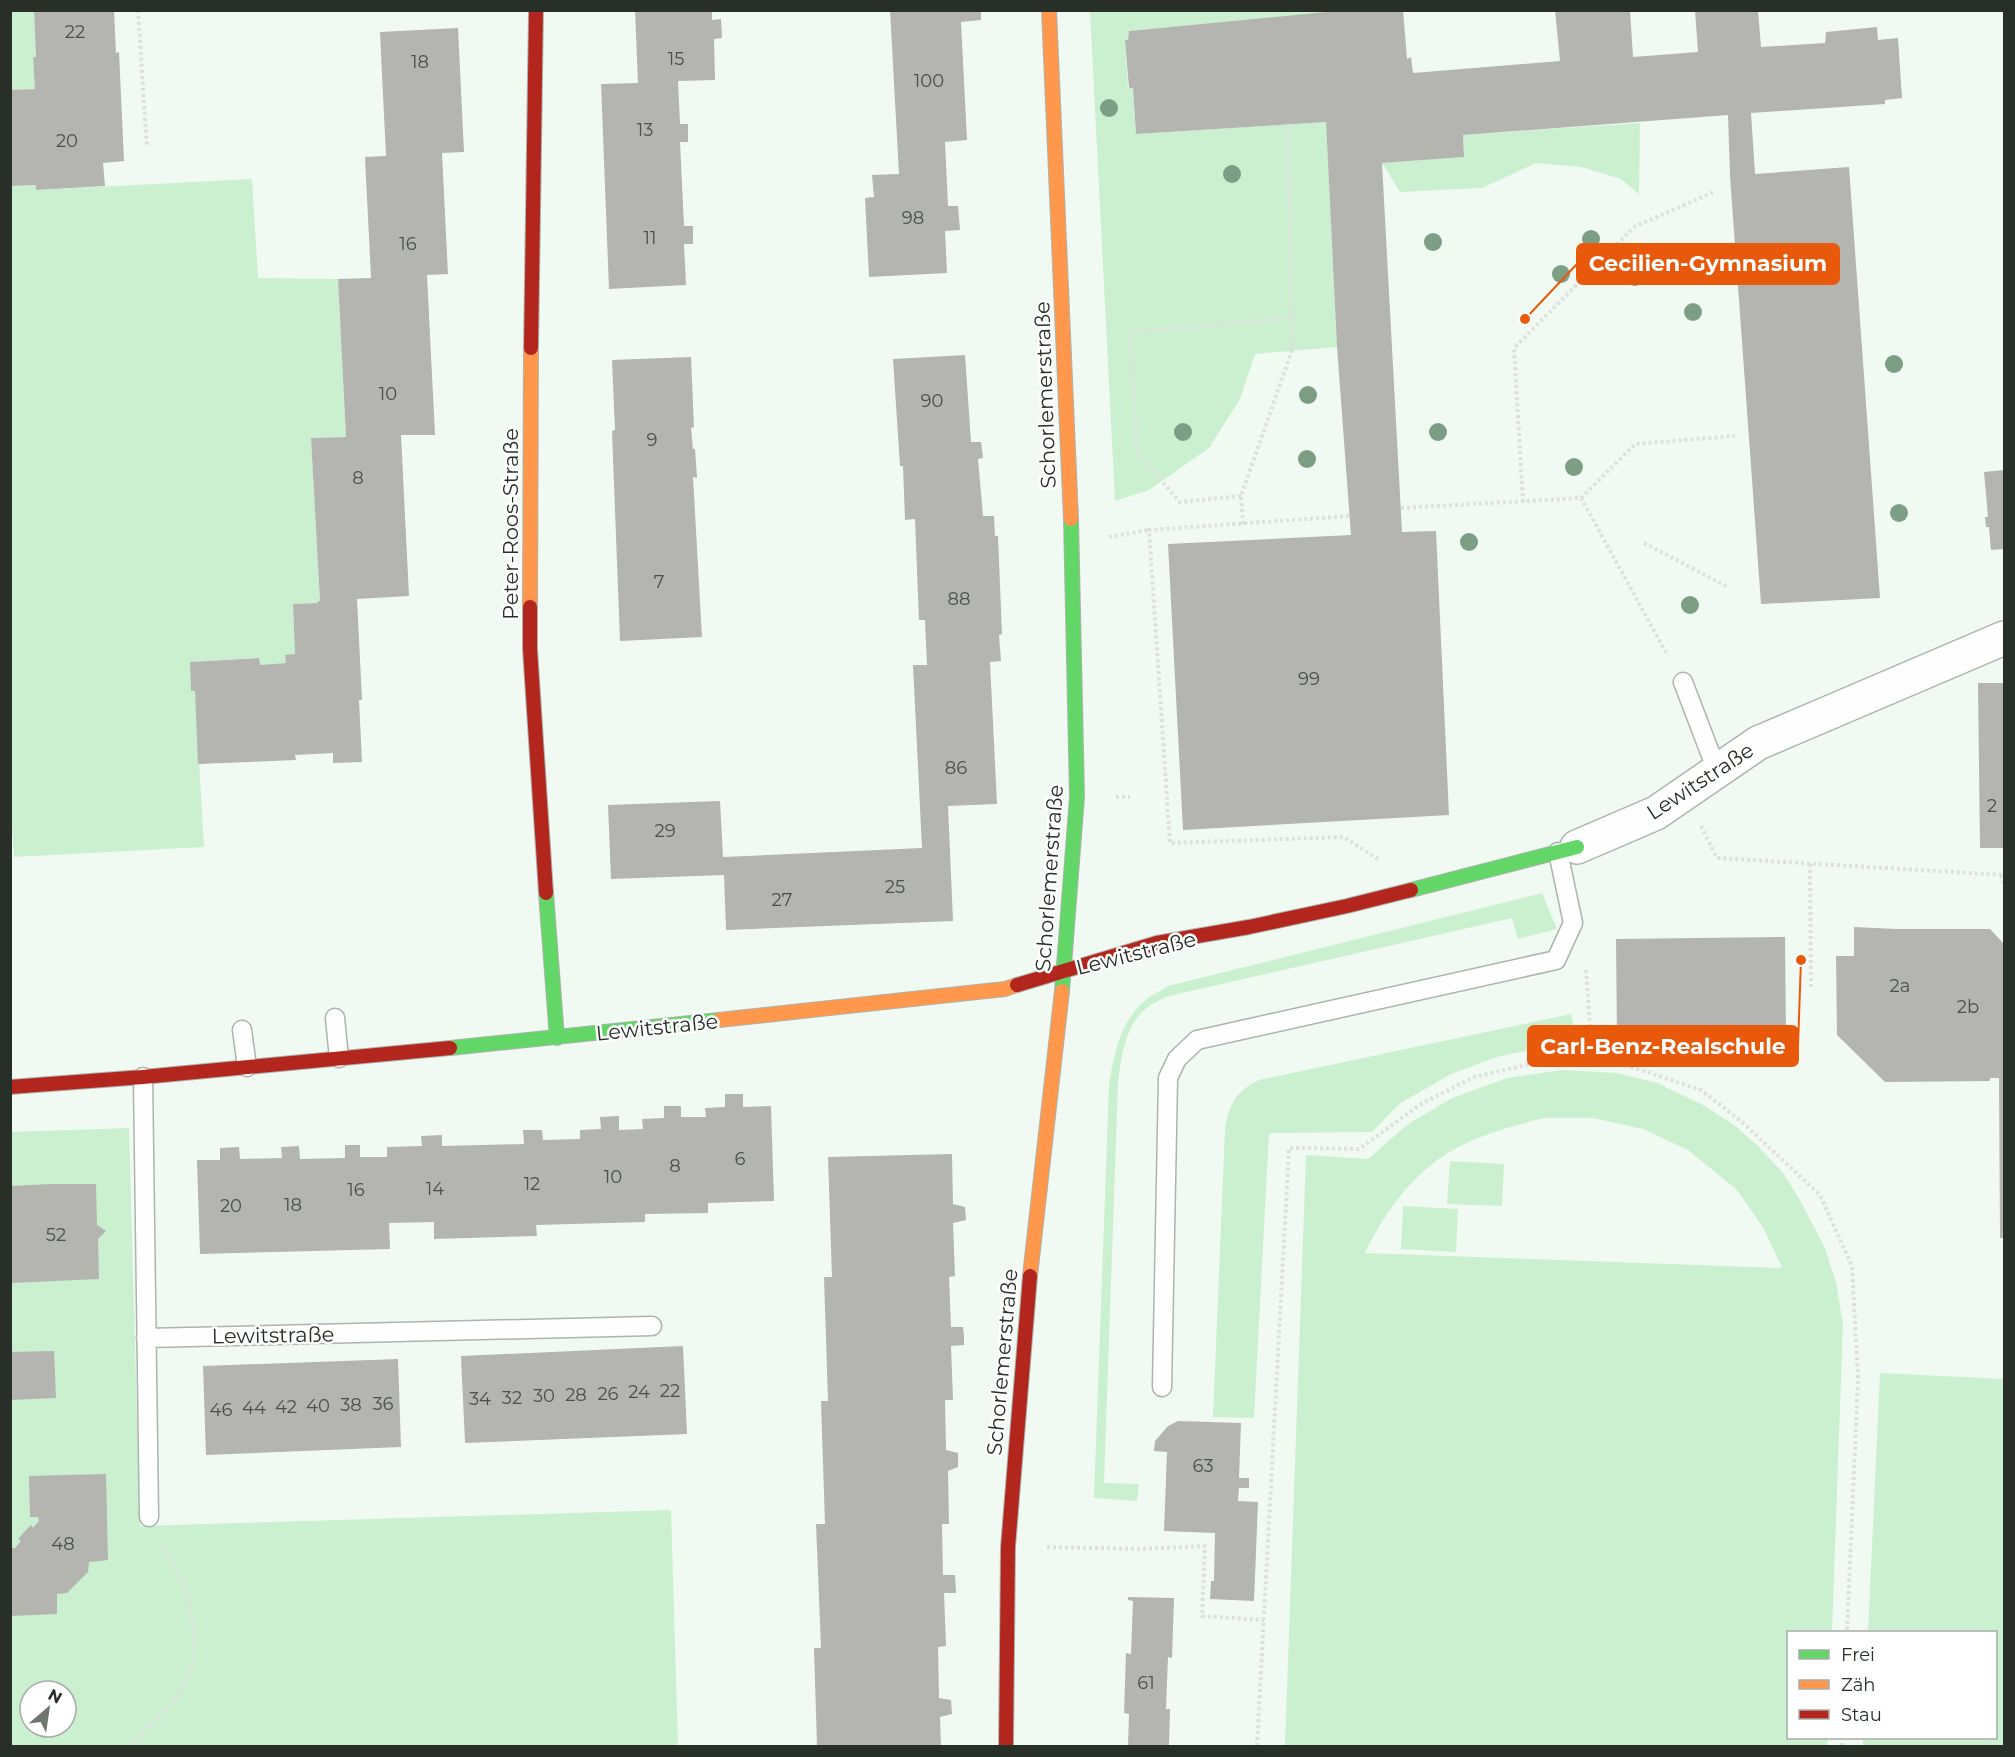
<svg xmlns="http://www.w3.org/2000/svg" width="2015" height="1757" viewBox="0 0 2015 1757" font-family="Montserrat,sans-serif">
<rect width="100%" height="100%" fill="#f1faf2"/>
<path fill="#caf0d0" fill-rule="evenodd" d="M11,11H34L36,57H33L35,89L11,90Z
M1090,11H1347L1129,31L1128,40H1125L1128,88H1133L1136,134L1326,122L1337,347L1255,354L1240,399L1209,448L1149,490L1115,501Z
M1640,123L1639,194L1621,179L1581,167L1536,163L1482,188L1400,192L1382,163L1464,157L1463,135Z
M252,179L258,278L338,279L346,437L311,438L320,601L318,603L293,604L295,654L285,655L286,663L260,665L258,658L190,662L191,690L195,691L204,847L14,857L10,797V186L36,185L37,190Z
M1542,893L1557,929L1518,939L1512,918L1169,996C1162,999 1154,1002 1148,1007C1125,1024 1121,1058 1118,1084L1104,1483L1139,1484L1137,1501L1094,1498L1109,1084C1114,1055 1119,1027 1140,1005C1147,997 1159,992 1168,986Z
M1571,1014L1577,1041L1500,1056L1451,1074L1399,1104L1372,1132L1269,1133L1254,1418L1213,1417L1225,1129C1229,1104 1236,1091 1259,1080Z
M1562,1070L1617,1073L1657,1083L1701,1104L1733,1124L1757,1145L1783,1173L1801,1202L1824,1246L1836,1282L1843,1324L1832,1632H1788V1738H1828L1827,1746H1285L1306,1155L1368,1159L1408,1124L1452,1098L1507,1078ZM1544,1118H1593L1643,1129L1688,1150L1737,1190L1764,1229L1782,1268L1365,1253C1384,1213 1414,1172 1453,1150C1481,1134 1513,1126 1544,1118Z
M129,1128L140,1526L671,1510L678,1746H11L10,1132ZM30,1691H66V1727H30Z
M1450,1161L1504,1164L1502,1206L1447,1204Z
M1403,1206L1458,1209L1456,1252L1401,1249Z
M1880,1373L2004,1379V1746H1863V1738H1996V1632H1868Z"/>
<path fill="#b4b4b1" d="M34,10H114L116,53L119,52L124,161L103,163L105,186L36,190V185L10,186V90L35,89L33,57H36Z
M635,10H712V20L721,19L722,38L714,39L715,80L678,81L680,124H688V142H680L684,226H693V244H684L686,285L609,289L601,84L638,83Z
M890,10H981V20L961,22L967,140L945,142L948,206H958L960,230L945,231L947,273L869,277L865,198L874,197L872,175L899,174Z
M1347,10H1403L1407,59L1411,57L1413,73L1560,61L1555,10H1630L1633,57L1698,52L1695,10H1758L1761,47L1825,43L1826,32L1877,27L1878,40L1898,38L1902,98L1885,100V104L1751,113L1755,174L1849,167L1880,598L1761,604L1730,176L1728,115L1463,135L1464,157L1382,163L1402,532L1436,531L1449,815L1183,830L1168,544L1351,535L1337,347L1326,122L1136,134L1133,88H1129L1125,40H1128L1129,31Z
M458,28L464,152L442,153L448,274L427,275L435,435H401L409,596L357,599L362,700H359L362,762L333,763V753L295,755L296,760L198,764L195,691H191L190,662L259,658L260,665L286,663L285,655L295,654L293,604L318,603V601H320L311,438L346,437L338,279L371,278L365,157L386,156L380,32Z
M965,355L971,442H981L983,458L978,459L983,516H994L995,536H998L1002,634L999,635L1001,661L990,662L997,804L948,806L953,921L726,930L724,875L611,879L608,805L720,801L723,857L922,848L913,665H927L925,620H919L915,519L905,520L903,466H900L893,359Z
M691,357L694,427L691,428L693,449H695L697,478L693,477L702,637L620,641L612,431L615,430L612,360Z
M2004,470V549L1991,550L1989,527H1986L1985,517H1988L1984,472Z
M1978,683H2004V848H1980Z
M1854,927L1897,929H1990L2004,944V1238H2000L1999,1078H1990V1081L1885,1082L1837,1035L1836,956H1854Z
M1785,937L1786,1037L1617,1038L1616,939Z
M725,1094H743V1107L771,1106L774,1201L708,1203V1213L645,1214V1222L536,1225L537,1236L434,1239V1222L389,1223L390,1249L200,1254L197,1160H220V1148L239,1147L240,1159L282,1158L281,1147L299,1146L300,1159L345,1158V1145H360V1157H387V1147L422,1146L421,1136L442,1135V1146L524,1144L523,1130H542L543,1140L580,1139V1130L601,1129L600,1117L619,1116V1130L643,1129L642,1119L664,1118V1106H681V1117H706L705,1108L725,1107Z
M952,1154L953,1204L965,1207L966,1220L953,1223L955,1276L949,1277L951,1327H963L964,1336V1345L951,1346L953,1400H945L946,1450L958,1453V1467L948,1471L949,1524H942L943,1575H955L956,1593H944L946,1646L938,1647L939,1698L951,1700L952,1714L940,1717L941,1746H817L814,1648H821L816,1524H825L821,1401H828L824,1277H832L828,1157Z
M50,1184H96L97,1225L106,1231L98,1239L99,1279L10,1283V1186Z
M683,1346L687,1434L465,1443L461,1356Z
M54,1351L56,1398L10,1400V1352Z
M398,1359L401,1447L206,1455L203,1366Z
M1178,1421L1241,1423L1239,1478H1249V1488H1239L1238,1501L1258,1502L1254,1601L1210,1599L1211,1581H1214L1215,1533L1164,1531L1167,1452L1154,1451L1155,1441L1168,1426Z
M106,1474L108,1560L89,1562L88,1572L67,1593L57,1594V1614L10,1616V1548H15L21,1541L18,1539L26,1530L31,1525L33,1528L39,1521L38,1517H30L29,1476Z
M1128,1597L1174,1598L1172,1658L1168,1657L1166,1709H1170L1169,1746H1128L1129,1714L1124,1713L1126,1653L1131,1654L1133,1601L1128,1600Z"/>
<g fill="none" stroke-linecap="round" stroke-linejoin="round">
<defs>
<path id="lane" d="M1683,682L1717,771
M335,1018L339,1058
M242,1030L247,1067
M143,1077L149,1517
M146,1338L652,1326
M1162,1387L1168,1078L1177,1059L1197,1040L1556,960L1573,923L1558,852"/>
<path id="street" d="M1577,847L1656,813L1758,743L2004,638"/>
<path id="fast" d="M1411,890L1577,847
M546,893L557,1038
M1062,991L1077,797L1071,519
M450,1048L719,1020"/>
<path id="slow" d="M1049,10L1071,519
M530,607L531,348
M719,1020L1005,989L1017,985
M1030,1276L1062,991"/>
<path id="jam" d="M531,348L536,10
M530,607V649L546,893
M1017,985L1157,943L1249,927L1347,906L1411,890
M10,1087L143,1077L450,1048
M1006,1746L1008,1547L1030,1276"/>
</defs>
<use href="#lane" stroke="#acb4ad" stroke-width="21"/>
<use href="#street" stroke="#acb4ad" stroke-width="36"/>
<use href="#fast" stroke="#acb4ad" stroke-width="16"/>
<use href="#slow" stroke="#acb4ad" stroke-width="16"/>
<use href="#jam" stroke="#acb4ad" stroke-width="16"/>
<path stroke="#dee0de" stroke-width="4" stroke-dasharray="3 3" stroke-linecap="butt" d="M138,10L147,147
M1241,496L1180,502L1137,452L1130,332L1292,318
M1581,498L1635,444L1735,436
M1523,502L1514,348L1634,227L1716,191
M1401,508L1581,498L1668,656
M1349,516L1149,530L1170,843L1344,837L1378,859
M1243,524L1241,496L1292,350L1288,125
M1109,537L1149,530
M1644,543L1726,586
M1116,797H1130
M1701,826L1717,858L2004,875
M1810,864L1811,989
M2001,875L2004,884
M1586,970L1592,1054
M10,1504L14,1507
M1047,1547L1138,1549L1205,1546L1202,1616L1264,1620
M130,1746L177,1698L193,1664L195,1633L185,1589L161,1543
M1257,1746L1289,1148L1359,1149L1421,1104L1474,1077L1535,1063L1592,1054L1701,1090L1741,1121L1820,1195L1852,1266L1858,1379L1847,1632
M1842,1746L1843,1738"/>
<use href="#lane" stroke="#fdfefd" stroke-width="18"/>
<use href="#street" stroke="#fdfefd" stroke-width="33"/>
<use href="#fast" stroke="#63d668" stroke-width="14"/>
<use href="#slow" stroke="#ff974d" stroke-width="14"/>
<use href="#jam" stroke="#b3261e" stroke-width="14"/>
</g>
<g fill="#7c9e84">
<circle cx="1109" cy="108" r="9"/>
<circle cx="1232" cy="174" r="9"/>
<circle cx="1591" cy="239" r="9"/>
<circle cx="1433" cy="242" r="9"/>
<circle cx="1561" cy="274" r="9"/>
<circle cx="1635" cy="277" r="9"/>
<circle cx="1693" cy="312" r="9"/>
<circle cx="1894" cy="364" r="9"/>
<circle cx="1308" cy="395" r="9"/>
<circle cx="1183" cy="432" r="9"/>
<circle cx="1438" cy="432" r="9"/>
<circle cx="1307" cy="459" r="9"/>
<circle cx="1574" cy="467" r="9"/>
<circle cx="1899" cy="513" r="9"/>
<circle cx="1469" cy="542" r="9"/>
<circle cx="1690" cy="605" r="9"/>
</g>
<g text-anchor="middle" dominant-baseline="central" stroke-width="5" stroke-linejoin="round" paint-order="stroke">
<g font-size="18" fill="#4a504a">
<text x="75" y="32">22</text>
<text x="676" y="59">15</text>
<text x="420" y="62">18</text>
<text x="929" y="81">100</text>
<text x="645" y="130">13</text>
<text x="67" y="141">20</text>
<text x="913" y="218">98</text>
<text x="650" y="238">11</text>
<text x="408" y="244">16</text>
<text x="388" y="394">10</text>
<text x="932" y="401">90</text>
<text x="652" y="440">9</text>
<text x="358" y="478">8</text>
<text x="659" y="582">7</text>
<text x="959" y="599">88</text>
<text x="1309" y="679">99</text>
<text x="956" y="768">86</text>
<text x="1992" y="806">2</text>
<text x="665" y="831">29</text>
<text x="895" y="887">25</text>
<text x="782" y="900">27</text>
<text x="1900" y="986">2a</text>
<text x="1968" y="1007">2b</text>
<text x="740" y="1159">6</text>
<text x="675" y="1166">8</text>
<text x="613" y="1177">10</text>
<text x="532" y="1184">12</text>
<text x="435" y="1189">14</text>
<text x="356" y="1190">16</text>
<text x="293" y="1205">18</text>
<text x="231" y="1206">20</text>
<text x="56" y="1235">52</text>
<text x="670" y="1391">22</text>
<text x="639" y="1392">24</text>
<text x="608" y="1394">26</text>
<text x="576" y="1395">28</text>
<text x="544" y="1396">30</text>
<text x="512" y="1398">32</text>
<text x="480" y="1399">34</text>
<text x="383" y="1404">36</text>
<text x="351" y="1405">38</text>
<text x="318" y="1406">40</text>
<text x="286" y="1407">42</text>
<text x="254" y="1408">44</text>
<text x="221" y="1410">46</text>
<text x="1203" y="1466">63</text>
<text x="63" y="1544">48</text>
<text x="1146" y="1683">61</text>
</g>
<g font-size="21" fill="#272f28" stroke="#fff">
<text transform="translate(1045 395) rotate(-92)">Schorlemerstraße</text>
<text transform="translate(510 524) rotate(-90)">Peter-Roos-Straße</text>
<text transform="translate(1700 781) rotate(-33)">Lewitstraße</text>
<text transform="translate(1049 878) rotate(-86)">Schorlemerstraße</text>
<text transform="translate(1136 953) rotate(-14)">Lewitstraße</text>
<text transform="translate(657 1027) rotate(-6)">Lewitstraße</text>
<text transform="translate(273 1335) rotate(-1)">Lewitstraße</text>
<text transform="translate(1002 1362) rotate(-85)">Schorlemerstraße</text>
</g>
</g>
<path fill="none" stroke="#e8590c" stroke-width="2" d="M1525 319L1577 264M1801 960L1798 1046"/>
<g fill="#e8590c" stroke="#fff" stroke-width="2">
<circle cx="1525" cy="319" r="6"/>
<circle cx="1801" cy="960" r="6"/>
</g>
<g fill="#e8590c" stroke="#e8590c" stroke-width="2">
<rect x="1577" y="244" width="262" height="40" rx="6"/>
<rect x="1528" y="1026" width="270" height="40" rx="6"/>
</g>
<g font-size="22" text-anchor="middle" font-weight="bold" fill="#fff">
<text x="1708" y="271">Cecilien-Gymnasium</text>
<text x="1663" y="1054">Carl-Benz-Realschule</text>
</g>
<rect width="2015" height="1757" fill="none" stroke="#272f28" stroke-width="24"/>
<rect x="1787" y="1631" width="210" height="108" fill="#ffffff" stroke="#a9aca9" stroke-width="1.5"/>
<rect x="1799" y="1650" width="30" height="9" fill="#63d668" stroke="#a9aca9" stroke-width="1.5"/>
<text x="1841" y="1661" font-size="18" fill="#272f28">Frei</text>
<rect x="1799" y="1680" width="30" height="9" fill="#ff974d" stroke="#a9aca9" stroke-width="1.5"/>
<text x="1841" y="1691" font-size="18" fill="#272f28">Zäh</text>
<rect x="1799" y="1710" width="30" height="9" fill="#b3261e" stroke="#a9aca9" stroke-width="1.5"/>
<text x="1841" y="1721" font-size="18" fill="#272f28">Stau</text>
<g transform="translate(48 1709) rotate(29)"><circle r="28" fill="#ffffff" stroke="#a9aca9" stroke-width="1.5"/>
<path d="M0-4.5L10 22L0 15L-10 22Z" fill="#6e766f"/>
<text y="-9" font-size="16" font-weight="bold" text-anchor="middle" fill="#272f28">N</text>
</g>
</svg>
